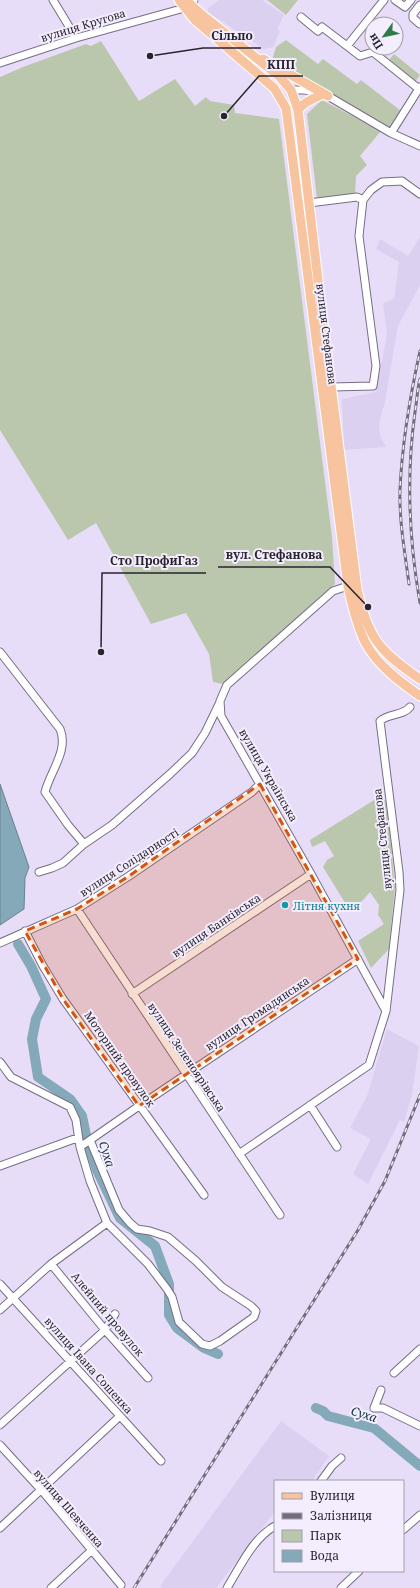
<svg xmlns="http://www.w3.org/2000/svg" width="420" height="1588" viewBox="0 0 420 1588" font-family="'Noto Serif',serif">
<rect width="100%" height="100%" fill="#e8ddf8"/>
<path fill="#dcd0f1" d="M219,0H262L284,15L277,29L280,31L273,47L264,49L208,12V8Z
M420,237V285L398,326L385,402L379,423L380,436L386,447L344,450L342,399L376,392L387,334L383,303L394,299L399,262L376,249L380,239L408,256Z
M387,1029L419,1046L412,1095L404,1122L400,1120L368,1184L353,1174L371,1139L350,1128L367,1096Z
M281,1421L329,1456L312,1481H275V1515L273,1514L216,1588H163L160,1586Z"/>
<path fill="#bbc7ad" d="M267,0H298L286,15Z
M286,40L318,64L323,59L357,84L361,80L401,111L391,128L274,60L273,57L276,47Z
M101,41L139,101L175,79L195,106L206,97L210,101L234,105L235,113L279,119L332,537L335,584L223,684L213,682L209,654L186,613L151,624L96,523L68,540L0,430V77L23,67L86,44L91,46Z
M394,54L420,75L415,82L389,60Z
M322,100L381,131L360,156L367,165L356,176L355,195L317,199L307,114Z
M379,797L387,801L395,887L389,949L371,968L358,941L384,924L378,915L379,905L370,892L362,901L352,907L347,906L323,867L327,860L334,856L325,841L312,847L310,840Z"/>
<path fill="#84a9b9" stroke="#698190" d="M0,784L29,867L25,878L24,909L0,925Z"/>
<g fill="none" stroke-linecap="round" stroke-linejoin="round">
<path stroke="#84a9b9" stroke-width="10" d="M18,944L31,966L46,999L36,1019L32,1039L38,1077L70,1099L82,1116L87,1140L97,1170L120,1218L155,1246L169,1284V1315L177,1328L204,1348L218,1354
M316,1408L323,1411L328,1416L374,1428L420,1466"/>
<defs>
<path id="minor" d="M53,0L76,38
M395,0L405,7L411,0
M420,5L413,14V18L420,24
M301,17L318,31L322,27L347,46L384,0
M347,46L360,56L373,52L419,89
M0,63L76,38L181,9L190,4L194,0
M291,90H305L328,96L391,133L420,146
M391,133L420,87
M309,203L357,197L363,200
M332,387L373,386L376,366L359,236L363,200L371,190L382,182L402,181L420,194
M348,586L333,591L227,685L220,701L221,716L311,874L386,1011
M0,652L60,729C69,750 50,772 45,792L68,825L84,844
M39,872L52,868L63,863L84,844L112,825L170,774L192,753L205,733L220,702
M77,909L280,1215
M25,931L43,966L63,999L204,1195
M0,943L77,909L129,876L252,792L260,784
M132,994L311,874
M0,1062L11,1077L70,1107L76,1120L80,1147L90,1181L107,1223L148,1264L167,1289L172,1297L179,1322L202,1344L210,1346L220,1341L254,1317L256,1311L251,1306L222,1287L196,1261L168,1237L150,1231L137,1229L130,1223L119,1210L90,1140
M310,1105L337,1147
M80,1147L139,1106L358,959
M239,1154L369,1065L386,1011L400,890L399,872L380,721C389,713 403,716 410,707
M0,1166L77,1138
M51,1264L105,1330L148,1378
M0,1284L161,1461
M0,1310L51,1264L107,1223
M394,1373L420,1349
M381,1390L374,1408H383L420,1426
M0,1425L105,1330L115,1314
M0,1445L44,1493L121,1585
M321,1481L332,1466L341,1458
M0,1528L120,1416
M403,1530L420,1515
M51,1588L92,1550
M227,1588C240,1567 253,1538 275,1526
M341,1588L359,1571"/>
<path id="major" d="M179,0L194,19L274,88L286,108L348,586C352,605 357,625 365,642C377,665 400,682 420,696
M186,0L201,14L279,76L291,90L298,110L323,323L357,589C368,638 379,651 420,679
M263,59L328,96
M298,110C304,102 312,99 321,95"/>
</defs>
<use href="#minor" stroke="#776d85" stroke-width="9"/>
<use href="#major" stroke="#fff" stroke-width="11"/>
<use href="#minor" stroke="#fff" stroke-width="7"/>
<use href="#major" stroke="#f8c49f" stroke-width="9"/>
<defs>
<path id="rail" d="M420,379C417,390 417,401 415,412C406,476 409,540 420,603
M409,584C405,553 399,521 400,490C402,443 410,396 420,351
M134,1588L358,1230L385,1181L420,1095"/>
</defs>
<use href="#rail" stroke="#736c7d" stroke-width="3"/>
<use href="#rail" stroke="#f3edfd" stroke-width="1.5" stroke-dasharray="4.5" stroke-linecap="butt"/>
</g>
<path fill="#d55410" fill-opacity="0.2" stroke="#d55410" stroke-width="3" stroke-dasharray="8 5" stroke-linejoin="round" d="M260,784L358,959L139,1106L63,999L25,931L77,909L129,876Z"/>
<circle fill="#0f9aa8" stroke="#f3edfd" stroke-width="1.5" cx="285" cy="905" r="4"/>
<g text-anchor="middle" dominant-baseline="central" stroke-width="4" stroke-linejoin="round" paint-order="stroke">
<g font-size="11" fill="#29252f" stroke="#f3edfd">
<text transform="translate(83 25) rotate(-17)">вулиця Кругова</text>
<text transform="translate(327 334) rotate(83)">вулиця Стефанова</text>
<text transform="translate(269 775) rotate(60)">вулиця Українська</text>
<text transform="translate(382 839) rotate(-96)">вулиця Стефанова</text>
<text transform="translate(129 862) rotate(-33)">вулиця Солідарності</text>
<text transform="translate(216 925) rotate(-34)">вулиця Банківська</text>
<text transform="translate(257 1013) rotate(-34)">вулиця Громадянська</text>
<text transform="translate(187 1057) rotate(56)">вулиця Зеленоярівська</text>
<text transform="translate(120 1059) rotate(55)">Моторний провулок</text>
<text transform="translate(108 1314) rotate(50)">Алейний провулок</text>
<text transform="translate(89 1365) rotate(48)">вулиця Івана Сошенка</text>
<text transform="translate(69 1508) rotate(49)">вулиця Шевченка</text>
</g>
<g font-size="11" fill="#0d838f" stroke="#f3edfd" text-anchor="start">
<text x="293" y="905">Літня кухня</text>
</g>
<g font-size="12" font-style="italic" fill="#0b2f3b" stroke="#f3edfd">
<text transform="translate(107 1154) rotate(72)">Суха</text>
<text transform="translate(364 1414) rotate(18)">Суха</text>
</g>
</g>
<path fill="none" stroke="#29252f" stroke-width="1.5" d="M150 56L203 48H261M224 116L259 76H303M368 607L330 567H218M101 652L102 573H206"/>
<g fill="#29252f" stroke="#f3edfd" stroke-width="1.5">
<circle cx="150" cy="56" r="4"/>
<circle cx="224" cy="116" r="4"/>
<circle cx="368" cy="607" r="4"/>
<circle cx="101" cy="652" r="4"/>
</g>
<g font-size="12" text-anchor="middle" font-weight="bold" fill="#29252f" stroke="#f3edfd" stroke-width="4" stroke-linejoin="round" paint-order="stroke">
<text x="232" y="40">Сільпо</text>
<text x="281" y="69">КПП</text>
<text x="274" y="559">вул. Стефанова</text>
<text x="154" y="565">Сто ПрофиГаз</text>
</g>
<rect x="274" y="1480" width="130" height="92" fill="#f3edfd" stroke="#a29dab"/>
<rect x="282" y="1493" width="20" height="6" fill="#f8c49f" stroke="#a29dab"/>
<text x="310" y="1500" font-size="12" fill="#29252f">Вулиця</text>
<rect x="282" y="1513" width="20" height="6" fill="#736c7d" stroke="#a29dab"/>
<text x="310" y="1520" font-size="12" fill="#29252f">Залізниця</text>
<rect x="282" y="1530" width="20" height="12" fill="#bbc7ad" stroke="#a29dab"/>
<text x="310" y="1540" font-size="12" fill="#29252f">Парк</text>
<rect x="282" y="1550" width="20" height="12" fill="#84a9b9" stroke="#a29dab"/>
<text x="310" y="1560" font-size="12" fill="#29252f">Вода</text>
<g transform="translate(384 36) rotate(237)"><circle r="19" fill="#f3edfd" stroke="#a29dab"/>
<path d="M0-3L7 15L0 10L-7 15Z" fill="#2e7b4a"/>
<text y="-6" font-size="11" font-weight="bold" text-anchor="middle" fill="#29252f">Пн</text>
</g>
</svg>
